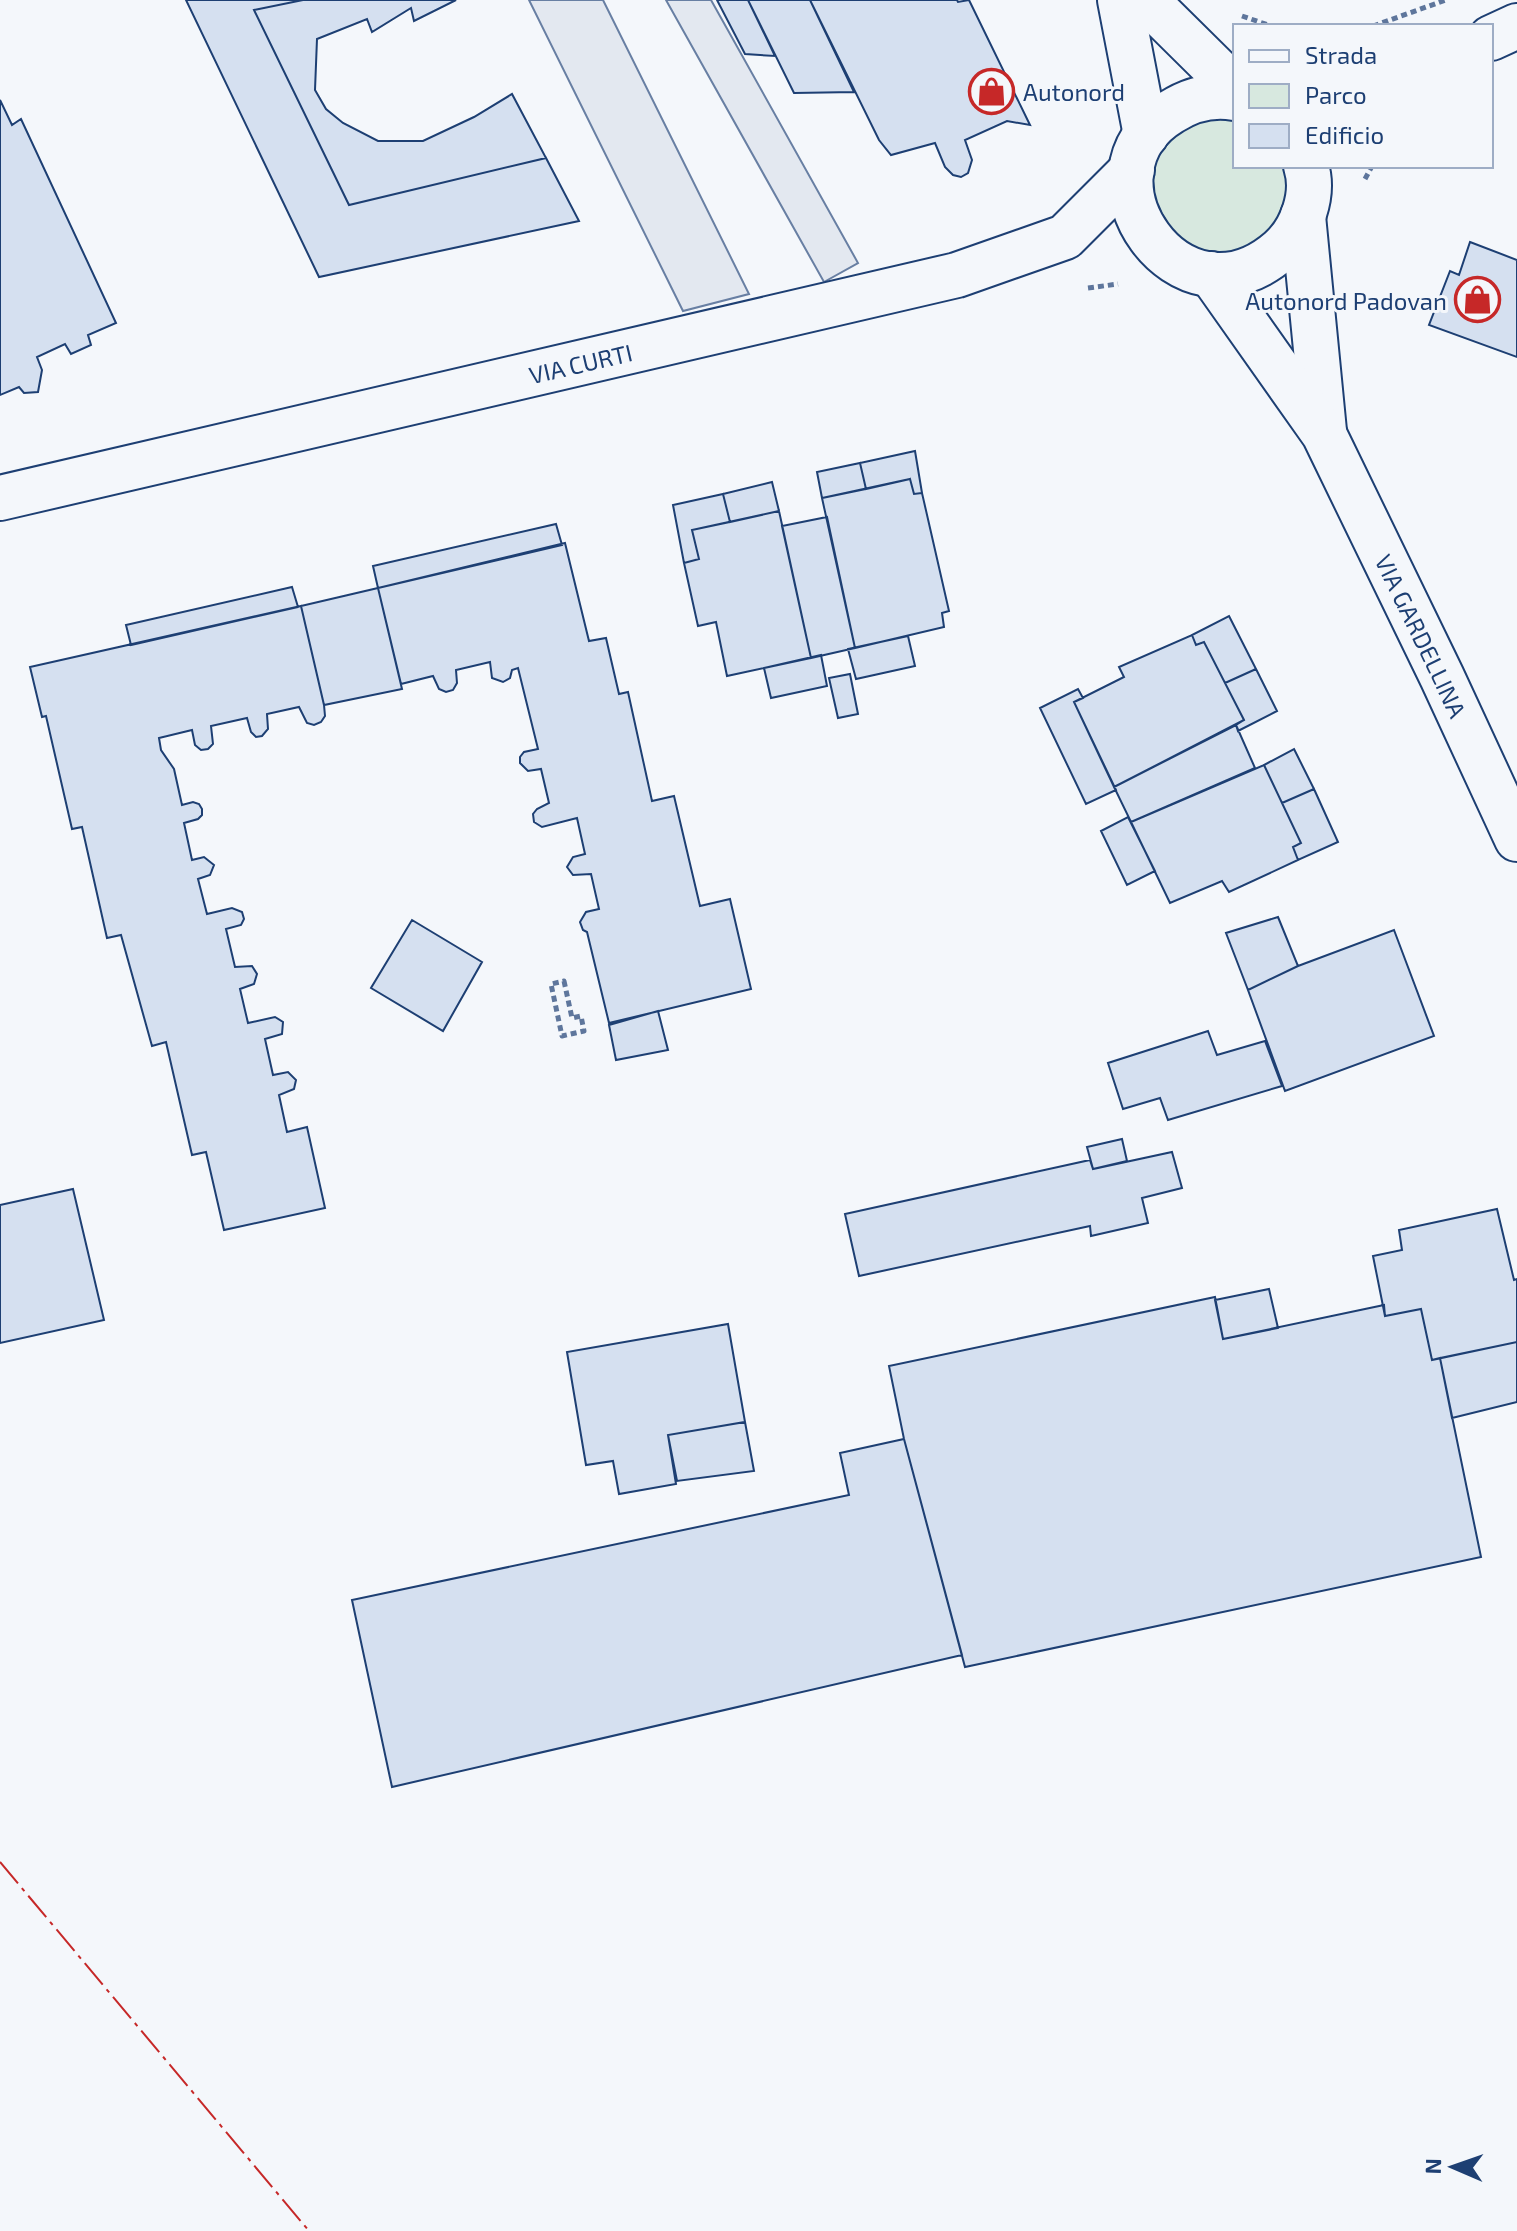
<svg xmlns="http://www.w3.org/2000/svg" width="1517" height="2231" viewBox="0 0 1517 2231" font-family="'Exo 2',sans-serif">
<rect width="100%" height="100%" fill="#f4f7fb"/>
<path fill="#d7e8df" stroke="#687fa3" stroke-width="2" d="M1235,117V166H1287L1289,198L1274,230L1236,254L1212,256L1177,241L1150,192L1154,159L1188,121Z"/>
<path fill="#e3e8f0" stroke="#687fa3" stroke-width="2" d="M529,0H603L749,294L683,311Z
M666,0H711L858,263L824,282Z"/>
<path fill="#d5e0f0" stroke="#1d3f73" stroke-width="2" d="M186,0H303L254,10L349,205L546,158L579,221L319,277Z
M303,0H456L414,21L411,8L372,32L367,19L317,39L315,90L326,109L343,123L378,141H423L474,117L512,94L546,158L349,205L254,10Z
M717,0H748L775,56L745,54Z
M748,0H810L854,92L794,93Z
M810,0H957L958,2L969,0L1030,125L1007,121L965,140L972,160L968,173L961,177L953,175L945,167L935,143L891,155L879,140Z
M0,100L12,125L21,119L116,323L88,335L91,345L71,354L65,344L37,357L42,370L38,392L24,393L19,387L0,395Z
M1470,242L1517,260V357L1429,325L1450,271L1459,275Z
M915,451L922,493L914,494L910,479L866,489L860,463Z
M860,463L866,489L822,498L817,472Z
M910,479L914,494L922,493L949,611L942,613L944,627L855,648L822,498Z
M772,482L779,511L730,522L723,494Z
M723,494L730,522L692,530L699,559L684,563L673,505Z
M779,511L811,658L727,676L716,622L698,626L684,563L699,559L692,530Z
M827,517L855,648L811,658L782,526Z
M556,524L562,545L378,588L373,566Z
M565,543L589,641L606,638L619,694L628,692L652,801L674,796L700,906L730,899L751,989L609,1023L587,932L583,930L580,922L586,912L599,909L591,874L573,875L567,867L573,857L585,854L577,818L542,827L534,822L533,814L537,809L549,803L541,769L528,771L520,763V757L524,752L538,749L518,668L512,670L510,678L503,682L492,678L490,662L456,670L457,683L453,690L446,692L439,689L433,676L401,684L378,588Z
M292,587L298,607L131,645L126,625Z
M378,588L402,689L324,705L301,606Z
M301,606L324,705L325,716L321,722L314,725L307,723L299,707L267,714L268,729L262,736L256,737L251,732L247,718L211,726L213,744L208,749L201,750L195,745L192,730L159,738L161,750L174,769L182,805L193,802L199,804L202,809V815L198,819L184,823L192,860L204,857L214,865L210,875L198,879L207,914L232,908L242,912L244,919L241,925L226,929L235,967L252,966L257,974L254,984L240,989L248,1023L275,1017L283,1022L282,1034L265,1039L273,1075L288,1072L296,1080L294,1089L279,1095L287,1132L307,1127L325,1208L224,1230L206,1152L192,1155L166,1042L152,1046L121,935L107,938L82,827L72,829L46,716L42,717L30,667Z
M1229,616L1256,669L1225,683L1204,642L1196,645L1192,635Z
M1192,635L1196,645L1204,642L1244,720L1114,787L1074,702L1124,677L1119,667Z
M908,636L915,666L856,679L848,649Z
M821,655L827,686L771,698L764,668Z
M1256,669L1277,711L1238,731L1236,725L1244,720L1225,683Z
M850,674L858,714L838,718L829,678Z
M1078,689L1083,698L1074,702L1116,790L1086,804L1040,708Z
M1236,725L1255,768L1131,822L1114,787Z
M1294,749L1314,789L1282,803L1264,765Z
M1264,765L1301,843L1293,847L1298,860L1229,892L1222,881L1170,903L1131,822Z
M1314,789L1338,842L1298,860L1293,847L1301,843L1282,803Z
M1128,817L1155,871L1127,885L1101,831Z
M1278,917L1298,966L1248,990L1226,933Z
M412,920L482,962L443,1031L371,988Z
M1394,930L1434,1036L1285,1091L1248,990L1298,966Z
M658,1011L668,1050L616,1060L609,1025Z
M1208,1031L1217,1055L1265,1041L1282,1086L1168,1120L1160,1098L1123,1109L1108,1063Z
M1122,1139L1127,1161L1093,1169L1087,1147Z
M1172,1152L1182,1188L1142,1198L1148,1223L1091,1236L1090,1226L859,1276L845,1214L1090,1160L1093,1169Z
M73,1189L104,1320L0,1343V1205Z
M1497,1209L1514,1280L1517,1279V1342L1432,1360L1421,1309L1385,1316L1373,1256L1402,1250L1399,1230Z
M1269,1289L1278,1328L1223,1339L1215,1300Z
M1215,1297L1223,1339L1384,1305L1385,1316L1421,1309L1432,1360L1440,1358L1481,1557L965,1667L904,1439L889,1366Z
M728,1324L745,1422L668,1435L676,1484L619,1494L613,1461L586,1465L567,1352Z
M1517,1342V1402L1452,1418L1440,1358Z
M745,1422L754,1471L677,1481L668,1435Z
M904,1439L962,1655L392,1787L352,1600L849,1495L840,1453Z"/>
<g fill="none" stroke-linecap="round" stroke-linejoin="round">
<defs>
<g id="minor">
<path d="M1120,0L1146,135"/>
<path d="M1146,0L1235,88"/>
<path d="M1491,38L1517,26"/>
<path d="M1235,98C1212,94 1191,99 1171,112C1069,174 1180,337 1280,250C1302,231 1315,194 1306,166"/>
<path d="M1303,216L1324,431"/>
<path id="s1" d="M1211,274L1324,434L1442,677L1517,839"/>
<path id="s2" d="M0,498L957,275L1065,237L1132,170"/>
</g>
</defs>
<use href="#minor" stroke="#1d3f73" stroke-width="48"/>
<path stroke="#5e769c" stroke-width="5" stroke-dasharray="6 4" stroke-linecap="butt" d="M1242,16L1271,26
M1373,26L1446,0
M1365,179L1372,166
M1088,288L1118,284
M564,981L572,1018L581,1016L584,1031L562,1036L551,984Z"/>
<use href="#minor" stroke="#f4f7fb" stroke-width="44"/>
<path stroke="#c62828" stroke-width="2" stroke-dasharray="28 6 4 6" stroke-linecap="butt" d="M0,1862L309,2231"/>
</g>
<defs>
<symbol id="shop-ring" viewBox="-11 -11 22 22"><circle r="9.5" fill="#f4f7fb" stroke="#c62828" stroke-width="1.5"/><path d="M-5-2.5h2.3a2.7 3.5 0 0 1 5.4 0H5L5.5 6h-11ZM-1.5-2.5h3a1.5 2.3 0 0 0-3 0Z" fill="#c62828"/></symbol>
</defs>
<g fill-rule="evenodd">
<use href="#shop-ring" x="966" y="66" width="51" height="51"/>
<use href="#shop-ring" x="1452" y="274" width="51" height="51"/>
</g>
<g text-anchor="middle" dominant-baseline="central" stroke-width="6" stroke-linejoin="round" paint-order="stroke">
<g font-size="24" fill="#1d3f73" stroke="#f4f7fb" text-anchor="start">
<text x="1023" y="91">Autonord</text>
<text x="1447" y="300" text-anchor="end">Autonord Padovan</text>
</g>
<g font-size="24" fill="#1d3f73" stroke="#f4f7fb">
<text stroke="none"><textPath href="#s2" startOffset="596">VIA CURTI</textPath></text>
<text stroke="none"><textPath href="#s1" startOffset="420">VIA GARDELLINA</textPath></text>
</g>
</g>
<rect x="1233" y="24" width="260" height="144" fill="#f4f7fb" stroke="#9eadc5" stroke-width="2"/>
<rect x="1249" y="50" width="40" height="12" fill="#f4f7fb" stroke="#9eadc5" stroke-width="2"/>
<text x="1305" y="64" font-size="24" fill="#1d3f73">Strada</text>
<rect x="1249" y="84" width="40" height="24" fill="#d7e8df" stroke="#9eadc5" stroke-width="2"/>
<text x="1305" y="104" font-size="24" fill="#1d3f73">Parco</text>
<rect x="1249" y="124" width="40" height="24" fill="#d5e0f0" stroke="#9eadc5" stroke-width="2"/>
<text x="1305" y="144" font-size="24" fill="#1d3f73">Edificio</text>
<g transform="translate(1453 2167) rotate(272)" stroke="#f4f7fb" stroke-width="6" paint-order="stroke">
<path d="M0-6L14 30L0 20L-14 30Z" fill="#1d3f73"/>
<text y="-12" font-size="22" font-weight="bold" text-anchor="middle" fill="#1d3f73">N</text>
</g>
</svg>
